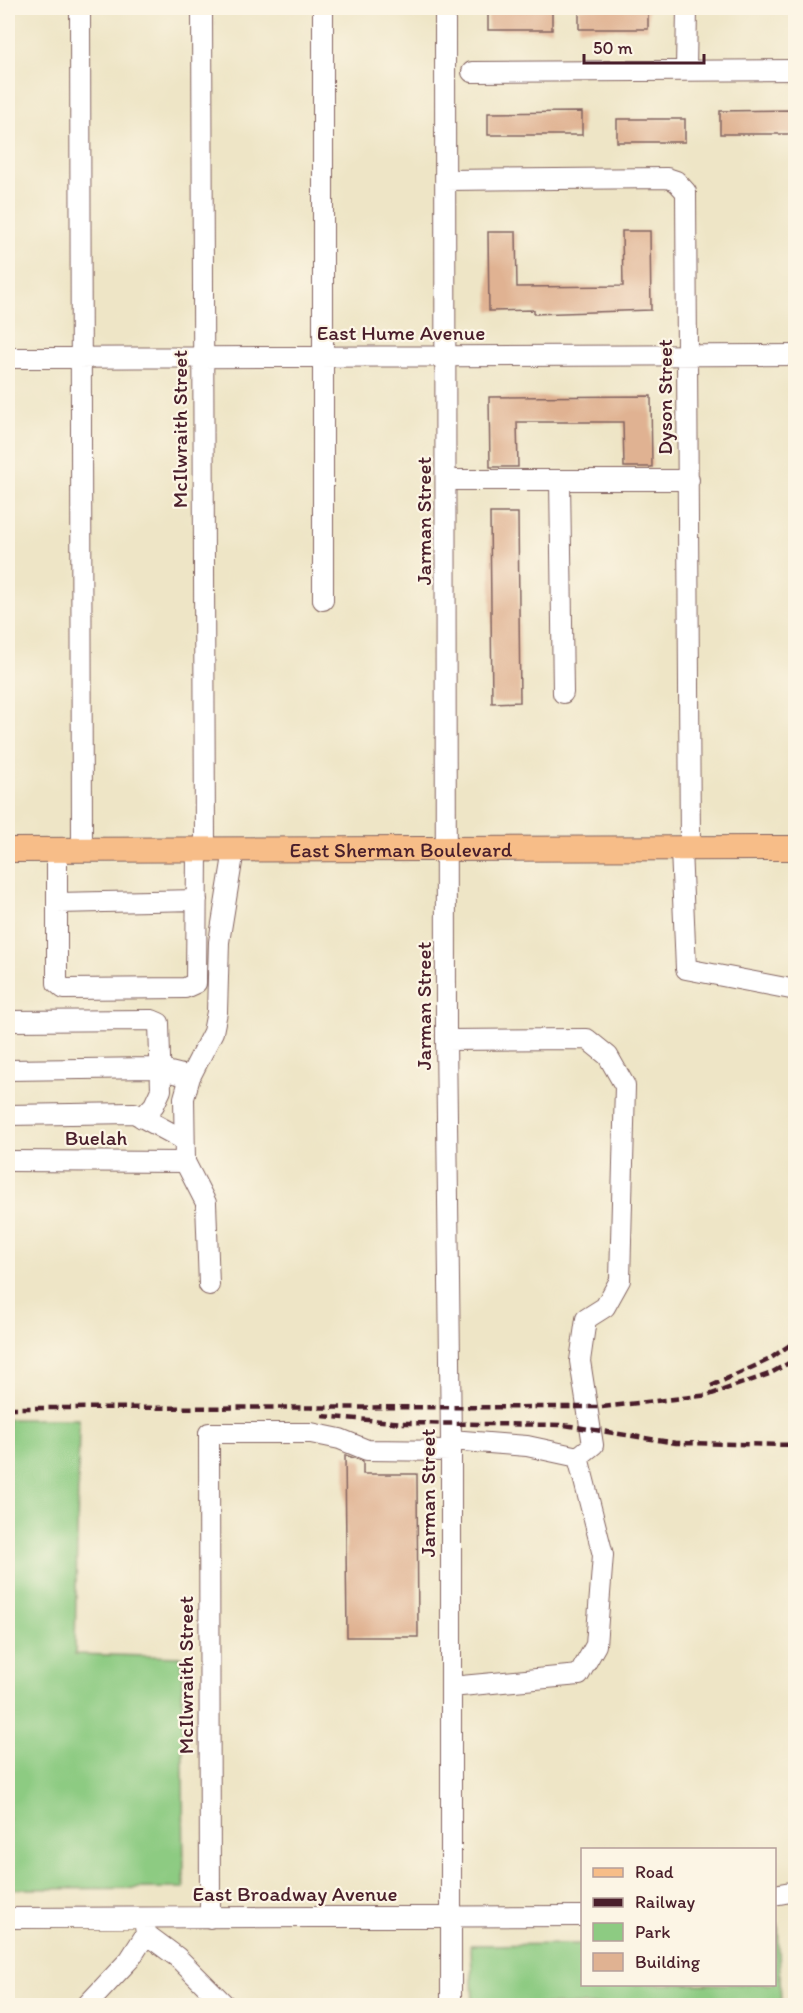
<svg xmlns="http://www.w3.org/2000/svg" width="803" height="2013" viewBox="0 0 803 2013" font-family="Itim,sans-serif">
<rect width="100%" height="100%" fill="#fcf5e5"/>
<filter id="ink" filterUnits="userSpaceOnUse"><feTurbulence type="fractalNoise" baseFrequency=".0167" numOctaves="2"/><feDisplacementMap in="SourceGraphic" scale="12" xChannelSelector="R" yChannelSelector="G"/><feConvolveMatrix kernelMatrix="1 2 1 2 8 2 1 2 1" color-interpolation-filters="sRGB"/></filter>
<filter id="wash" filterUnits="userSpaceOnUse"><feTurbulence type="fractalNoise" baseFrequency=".008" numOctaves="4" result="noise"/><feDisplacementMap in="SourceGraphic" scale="24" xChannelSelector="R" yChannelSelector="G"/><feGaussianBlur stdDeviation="1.35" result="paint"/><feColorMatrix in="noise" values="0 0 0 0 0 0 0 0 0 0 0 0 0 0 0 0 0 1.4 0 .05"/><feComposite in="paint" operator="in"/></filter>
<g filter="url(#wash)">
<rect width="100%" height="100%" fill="#eee5c6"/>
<path fill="#8dcb82" stroke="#6c7556" stroke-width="1.5" d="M8,1419H79L75,1654L182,1657L184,1888L8,1889Z
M775,1924H778L781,2005H473L471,1945L582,1944V1984H774Z"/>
<g id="blocks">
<path fill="#e0b292" d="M488,8H552V30H488Z
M579,8H648V29H579Z
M794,110V134H720V111Z
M582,112V135H488V113Z
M617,119H685V142H617Z
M622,231H650L651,310L534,314V310L489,311L488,232H516L517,287L623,286Z
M651,396L652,467H624L623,422H517L518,467H490L489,397Z
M490,513H518L520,702L492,703Z
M345,1455L363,1461V1474H417L418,1637H347Z"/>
</g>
</g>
<g filter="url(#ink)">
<use href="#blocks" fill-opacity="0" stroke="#836461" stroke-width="1.5"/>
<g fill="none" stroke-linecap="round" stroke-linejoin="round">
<defs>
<path id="minor" d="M80,8L82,850
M202,8L205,850
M445,8L446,1040L451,1440V2006
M686,70L687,8
M472,72L796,70
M446,180L667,178L676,181L686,192L690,848
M8,358L796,355
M447,480H689
M560,480L563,693
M323,600V8
M681,849L686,969L796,990
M57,850V983L64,989L185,988L196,983L197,850
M57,903L197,900
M8,1021L152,1020L159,1023L161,1090L154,1105L142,1118
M446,1040L587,1039L608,1056L625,1086L620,1280L605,1307L586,1319L580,1361L593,1445L578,1457L527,1446L451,1440
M8,1070L154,1068L190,1077
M8,1115L134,1113L184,1140
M8,1161L185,1162
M209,1285L206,1203L185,1162L184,1098L190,1077L213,1032L217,1012L219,942L234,850
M451,1687L579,1675L596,1645L603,1555L578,1457
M774,1895L796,1891
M8,1918L582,1916
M210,1918L209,1433H311L340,1439L367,1450L451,1451
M146,1934L177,1957L226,2006
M86,2006L130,1959L146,1934L144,1918"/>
<g id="major">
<path id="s1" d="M8,850L796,848"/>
</g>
</defs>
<use href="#minor" stroke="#836461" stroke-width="22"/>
<use href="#major" stroke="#836461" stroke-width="26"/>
<use href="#minor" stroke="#fff" stroke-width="20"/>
<use href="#major" stroke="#f7bd88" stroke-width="24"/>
<path stroke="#4a1f2b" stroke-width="4.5" stroke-dasharray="9 4.5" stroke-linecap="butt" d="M711,1386L768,1360L796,1341
M8,1408L602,1407L709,1395L769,1374L796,1359
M322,1416L404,1423L564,1425L676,1443L796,1445"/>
</g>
</g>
<g text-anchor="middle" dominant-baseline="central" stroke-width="4.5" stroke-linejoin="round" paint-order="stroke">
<g font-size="21" fill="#4a1f2b" stroke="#fcf5e5">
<text x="401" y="332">East Hume Avenue</text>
<text transform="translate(664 397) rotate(-90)">Dyson Street</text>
<text transform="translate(179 429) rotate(-90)">McIlwraith Street</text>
<text transform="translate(423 521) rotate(-90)">Jarman Street</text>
<text stroke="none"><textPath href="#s1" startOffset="393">East Sherman Boulevard</textPath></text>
<text transform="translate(423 1006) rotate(-90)">Jarman Street</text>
<text x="96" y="1137">Buelah</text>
<text transform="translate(427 1493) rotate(-90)">Jarman Street</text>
<text transform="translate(185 1675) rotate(-90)">McIlwraith Street</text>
<text x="295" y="1893">East Broadway Avenue</text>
</g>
</g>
<rect width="803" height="2013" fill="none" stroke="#fcf5e5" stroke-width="30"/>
<rect x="581" y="1848" width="195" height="138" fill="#fcf5e5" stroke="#b59f9b" stroke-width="1.5"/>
<rect x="593" y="1868" width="30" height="9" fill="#f7bd88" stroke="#b59f9b" stroke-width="1.5"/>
<text x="635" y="1878" font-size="18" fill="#4a1f2b">Road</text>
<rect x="593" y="1898" width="30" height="9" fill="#4a1f2b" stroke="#b59f9b" stroke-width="1.5"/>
<text x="635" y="1908" font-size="18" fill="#4a1f2b">Railway</text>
<rect x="593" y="1923" width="30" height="18" fill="#8dcb82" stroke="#b59f9b" stroke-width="1.5"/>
<text x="635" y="1938" font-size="18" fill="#4a1f2b">Park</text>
<rect x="593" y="1953" width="30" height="18" fill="#e0b292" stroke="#b59f9b" stroke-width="1.5"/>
<text x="635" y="1968" font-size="18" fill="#4a1f2b">Building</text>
<path d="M584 54v9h120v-9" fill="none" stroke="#4a1f2b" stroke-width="3"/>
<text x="593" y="54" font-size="18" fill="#4a1f2b" stroke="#fcf5e5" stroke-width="4.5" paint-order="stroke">50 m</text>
</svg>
